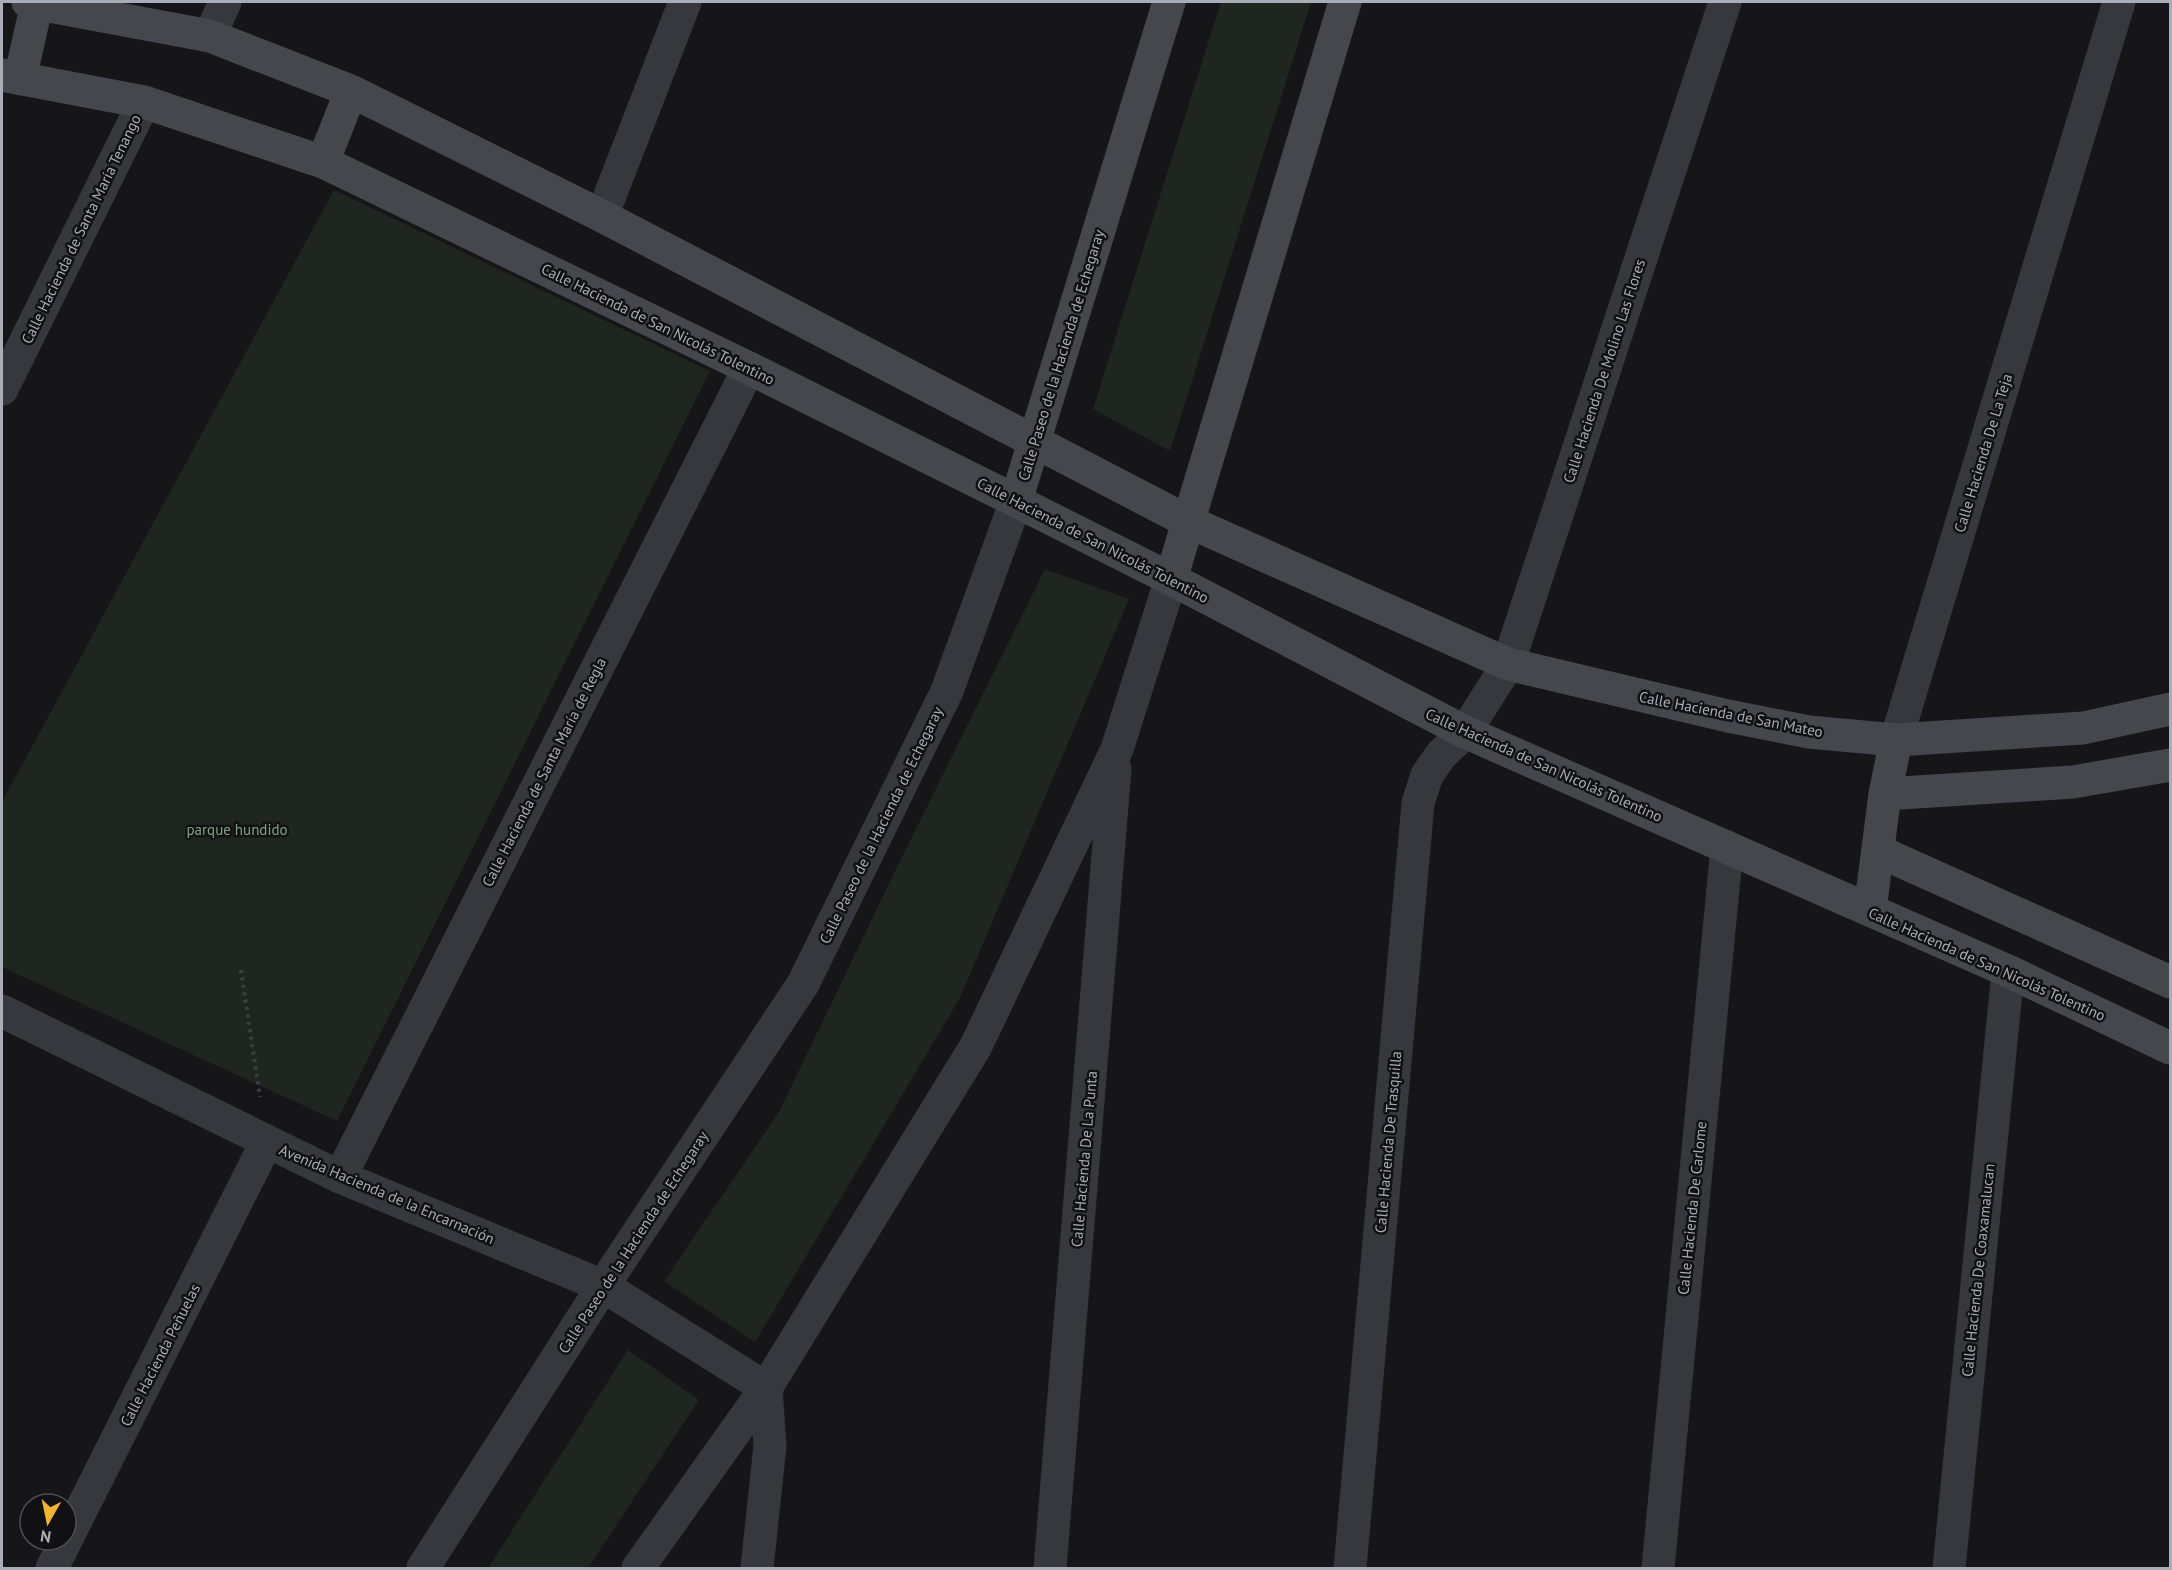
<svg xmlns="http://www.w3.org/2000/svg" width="2172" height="1570" viewBox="0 0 2172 1570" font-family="'PT Sans',sans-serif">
<rect width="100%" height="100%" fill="#161618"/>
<path fill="#1e261f" d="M1221,2H1311L1170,451L1093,409Z
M334,190L710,371L337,1121L2,967V802Z
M1045,569L1129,599L960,998L755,1342L664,1281L779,1112L897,867Z
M628,1350L699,1400L588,1568H488Z"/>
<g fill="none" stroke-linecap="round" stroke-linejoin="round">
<path stroke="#3d3f44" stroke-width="4" stroke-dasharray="3 4.5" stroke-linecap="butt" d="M241,970L260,1097"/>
<path stroke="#37383d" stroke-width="33" d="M210,36L225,2
M602,216L685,2
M2,389L144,102
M1896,740L2119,2
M2,1011L340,1177L603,1286L766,1388L770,1446L757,1568
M340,1177L749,368
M52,1568L267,1141
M423,1568L603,1286L803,984L947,691L1016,501
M638,1568L766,1388L976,1046L1117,749L1171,579
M1050,1568L1115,769
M1350,1568L1418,803L1427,775L1441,755L1465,732L1508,664L1725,2
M1658,1568L1727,847
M1949,1568L2008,971"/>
<path stroke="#45474d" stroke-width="33" d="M28,2L210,36L351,91L602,216L1187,521L1508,664L1728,716L1809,732L1896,740L2083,728L2170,709
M2,75L144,102L323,162L749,368L1016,501L1171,579L1465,732L2008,971L2170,1048
M20,79L37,3
M323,162L351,91
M1016,501L1169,2
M1171,579L1345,2
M1885,794L2073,782L2170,765
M1878,851L2170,982
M1870,910L1885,794L1896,740"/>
</g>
<g text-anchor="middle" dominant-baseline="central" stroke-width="5" stroke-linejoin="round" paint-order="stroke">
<g font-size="15" fill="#a8adb8" stroke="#111113">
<text transform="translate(81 229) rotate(-64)">Calle Hacienda de Santa María Tenango</text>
<text transform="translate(658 324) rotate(26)">Calle Hacienda de San Nicolás Tolentino</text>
<text transform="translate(1061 355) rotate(-73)">Calle Paseo de la Hacienda de Echegaray</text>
<text transform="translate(1604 371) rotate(-72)">Calle Hacienda De Molino Las Flores</text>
<text transform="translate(1983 453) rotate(-73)">Calle Hacienda De La Teja</text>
<text transform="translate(1093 540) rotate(27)">Calle Hacienda de San Nicolás Tolentino</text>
<text transform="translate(1731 714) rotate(11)">Calle Hacienda de San Mateo</text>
<text transform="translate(1544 765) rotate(24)">Calle Hacienda de San Nicolás Tolentino</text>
<text transform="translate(544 772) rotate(-63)">Calle Hacienda de Santa María de Regla</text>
<text transform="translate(881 825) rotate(-64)">Calle Paseo de la Hacienda de Echegaray</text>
<text transform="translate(1987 964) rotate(24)">Calle Hacienda de San Nicolás Tolentino</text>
<text transform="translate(1388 1142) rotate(-85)">Calle Hacienda De Trasquilla</text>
<text transform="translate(1084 1159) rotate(-85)">Calle Hacienda De La Punta</text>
<text transform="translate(387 1194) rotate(23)">Avenida Hacienda de la Encarnación</text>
<text transform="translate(1692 1208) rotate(-84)">Calle Hacienda De Carlome</text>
<text transform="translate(633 1242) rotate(-57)">Calle Paseo de la Hacienda de Echegaray</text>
<text transform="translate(1978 1270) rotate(-84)">Calle Hacienda De Coaxamalucan</text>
<text transform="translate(160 1355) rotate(-63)">Calle Hacienda Peñuelas</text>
</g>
<g font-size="15" fill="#7fa381" stroke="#111113">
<text x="237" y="829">parque hundido</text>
</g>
</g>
<rect width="2172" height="1570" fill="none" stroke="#a8adb8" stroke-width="6"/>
<g transform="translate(48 1522) rotate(189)"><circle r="28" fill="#111113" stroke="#4d4f55" stroke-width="1.5"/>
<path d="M0-4.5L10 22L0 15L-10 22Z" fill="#f2b134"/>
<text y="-9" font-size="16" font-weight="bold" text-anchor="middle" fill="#a8adb8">N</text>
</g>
</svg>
